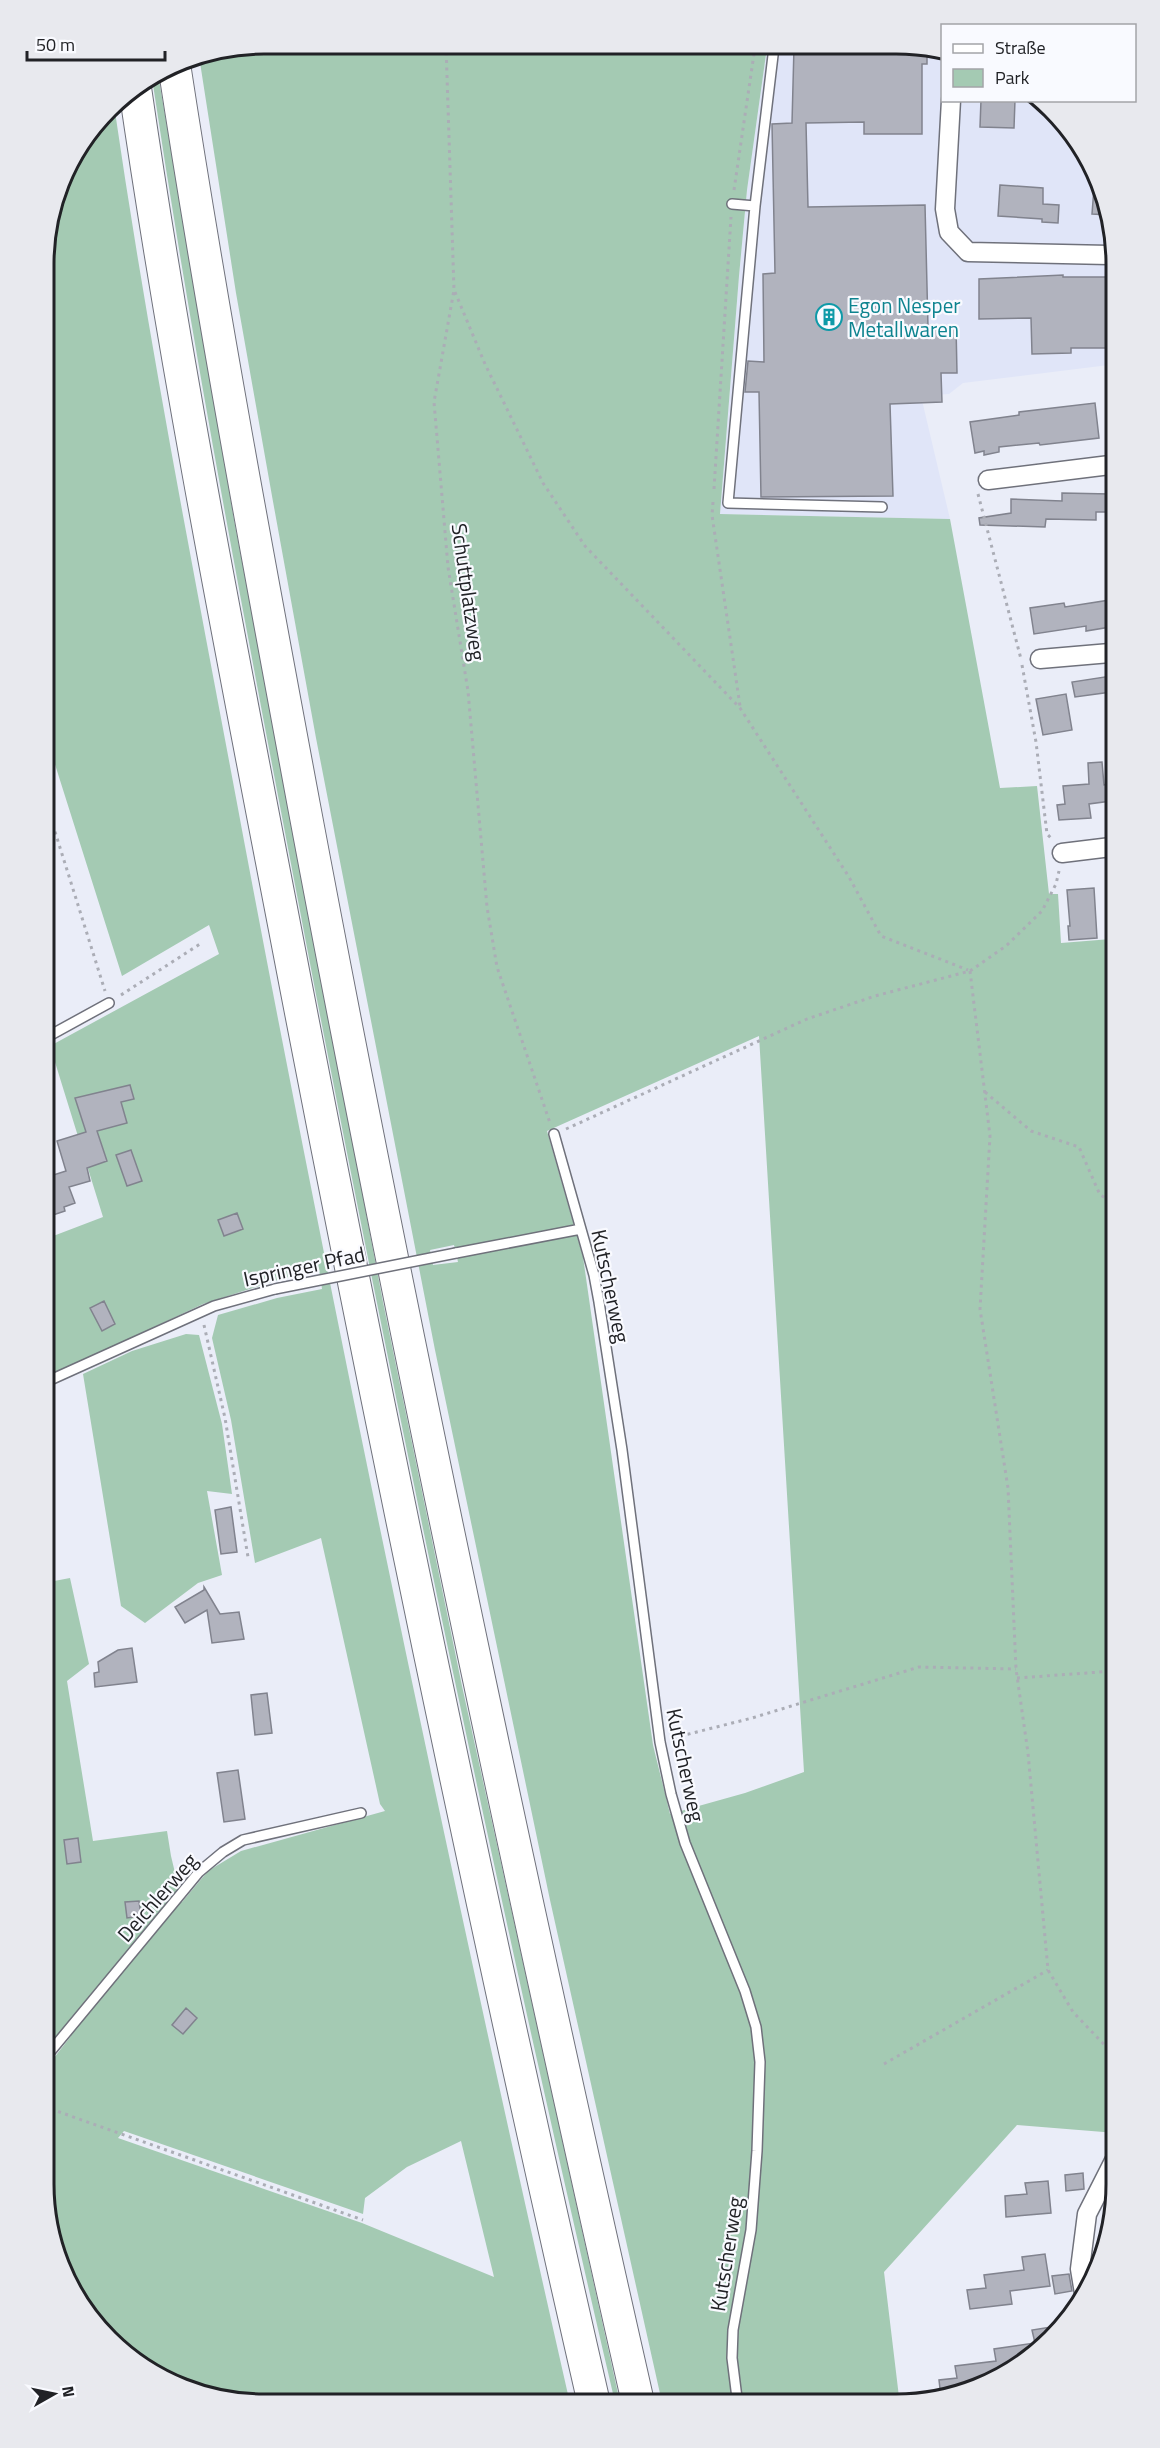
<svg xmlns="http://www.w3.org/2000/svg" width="1160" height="2448" viewBox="0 0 1160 2448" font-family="'Titillium Web',sans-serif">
<rect width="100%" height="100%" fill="#eaedf8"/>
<path fill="#e0e5f8" d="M767,47L942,49V100L1043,101L1079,142L1109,207V365L963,383L949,394L921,396L950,519L720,514L739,276L747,190Z"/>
<path fill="#a4cab3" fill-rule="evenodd" d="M264,44L767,47L747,190L739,276L720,514L950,519L1000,788L1037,786L1049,894H1058L1061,943L1111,939L1116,2133L1017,2125L884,2272L899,2397L661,2398L550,1900L435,1350L316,738L272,496L236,293L199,56ZM759,1036L804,1772L745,1793L670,1814L653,1745L583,1257L547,1131ZM454,1245L458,1262L433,1265L430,1250Z
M158,74L235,525L383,1302L462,1686L619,2398H614C504,1927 405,1454 313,979C256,680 197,379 152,78Z
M114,105C150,353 199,599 245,846C343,1366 452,1883 569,2399L222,2400L166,2382L118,2349L73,2294L51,2241L50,2063L71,2036L70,2025L50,2046L49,1582L70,1578L89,1664L67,1681L93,1841L167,1831L171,1856L182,1902L208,1871L241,1851L385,1811L380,1804L321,1538L255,1563L231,1420L212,1338L218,1315L277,1298L322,1289L319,1270L281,1279L203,1304L48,1377V1238L103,1217L50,1046L219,954L209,925L122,976L46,736L44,250L66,166ZM124,2131L363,2214L365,2198L407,2167L461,2141L494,2277L362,2223L118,2138Z
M186,1334L199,1335L222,1424L232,1494L207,1491L222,1575L198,1583L145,1623L121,1606L83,1374L132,1351Z"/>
<path fill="#b1b3be" stroke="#81838e" stroke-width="1.5" d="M794,47L927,48V64H922V134H864V122L806,123L808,207L925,205L928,327L956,326L957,373H941L942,402L890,404L893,496L761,497L759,392H745L748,361L764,362L763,274L775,273L772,124L792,123Z
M981,100H1015L1014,128L980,127Z
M1095,175L1109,207V215L1092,214Z
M1000,185L1043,188V204L1059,205L1058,223L1042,222V219L998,216Z
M1063,275V277H1109V348H1071V353L1032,354L1031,318L979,319V279Z
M1095,403L1099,438L1040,445L1039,443L999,447V452L984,455V451L975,453L970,422L1019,415V412Z
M1062,493L1110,494V512H1096V520L1046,519L1045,527L980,525L979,518L1011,513V499L1062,501Z
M1110,600V627L1086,631V626L1034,634L1030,608L1064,603L1065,607Z
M1111,676V692L1075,697L1072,682Z
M1066,694L1072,730L1043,735L1036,699Z
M1102,762L1104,785L1111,784V801L1089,804L1091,818L1059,820L1057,805L1065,804L1063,786L1089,784L1088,763Z
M1094,888L1097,938L1069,940L1068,926H1070L1067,890Z
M130,1085L134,1099L121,1102L127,1123L97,1131L107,1161L87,1168L90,1181L69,1187L75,1203L64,1207L65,1211L47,1217V1177L66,1171L57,1141L86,1132L75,1098Z
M131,1150L142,1181L127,1186L116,1155Z
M237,1213L243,1229L224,1236L218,1220Z
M104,1301L115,1324L102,1331L90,1308Z
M231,1507L237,1552L221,1554L215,1510Z
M204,1587L220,1614L239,1612L244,1639L212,1643L207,1610L185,1623L175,1607L204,1590Z
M132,1648L137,1682L95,1687L94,1673L99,1672L98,1662L118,1650Z
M267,1693L272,1733L255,1735L251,1695Z
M238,1770L245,1819L224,1822L217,1773Z
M78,1838L81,1862L67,1864L64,1840Z
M139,1901L141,1916L127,1918L125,1902Z
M186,2008L197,2018L183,2034L172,2025Z
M1083,2173L1084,2189L1066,2191L1065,2175Z
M1048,2181L1051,2213L1006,2217L1005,2196L1027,2194L1025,2183Z
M1045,2254L1050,2286L1010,2291L1012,2304L970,2309L967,2290L986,2288L984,2275L1024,2270L1022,2257Z
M1069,2274L1072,2291L1055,2294L1052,2276Z
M1064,2325L1018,2367L953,2397H941L939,2380L957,2378L955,2366L996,2361L994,2349L1035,2343L1032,2330Z"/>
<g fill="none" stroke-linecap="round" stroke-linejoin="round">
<defs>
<path id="service" d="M774,47L755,206L728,503L882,507
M732,204L755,206
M47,1037L109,1003
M554,1134L594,1275L599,1302L622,1450L660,1742L671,1794L685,1843L745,1991L756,2027L760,2062L757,2151L751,2230L733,2330L732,2358L737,2398
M456,1253L581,1229
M48,1381L214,1306L275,1289
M50,2052L199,1872L223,1852L243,1840L361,1813"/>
<path id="minor" d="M951,100L945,209L949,232L968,252L1109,255
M988,480L1110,465
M1040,659L1110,653
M1062,853L1111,847
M1084,2293L1080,2269L1087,2214L1116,2157"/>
<path id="motorway" d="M174,64C212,312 258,559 304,806C404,1339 517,1869 637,2398
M135,88C177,377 234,664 289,950C382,1435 483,1918 593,2399"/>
</defs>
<use href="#service" stroke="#6f717b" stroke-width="12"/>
<use href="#minor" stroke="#6f717b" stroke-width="21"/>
<use href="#motorway" stroke="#6f717b" stroke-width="34"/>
<path stroke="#abadb6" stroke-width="3" stroke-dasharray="3 4.5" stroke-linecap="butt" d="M446,45L454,290L434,402L448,567L468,691L487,907L497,967L550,1123
M734,190L755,47
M455,292L485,364L543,483L585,546L740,708L849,877L881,936L968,970
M714,489L731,217
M978,494L1021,659
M713,502L712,515L740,706
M1022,665L1036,742L1047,834L1051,838
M46,803L105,991
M970,971L990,1136L980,1309L1008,1488L1016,1669L1028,1753L1048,1970L1073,2012L1115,2056
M121,995L200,944
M985,1092L1031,1131L1079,1147L1100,1195L1112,1201
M566,1129L807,1019L875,996L970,971L1006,946L1042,911L1056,884L1059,871
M204,1325L225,1418L248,1557
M1017,1678L1114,1671
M673,1738L752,1718L919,1667L1016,1669
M884,2064L1048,1970
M51,2109L363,2220"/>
<use href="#service" stroke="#fff" stroke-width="9"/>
<use href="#minor" stroke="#fff" stroke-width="18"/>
<use href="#motorway" stroke="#fff" stroke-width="32"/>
<defs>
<path id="service-bridge" d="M275,1289L456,1253"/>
</defs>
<use href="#service-bridge" stroke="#6f717b" stroke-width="12" stroke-linecap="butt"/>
<use href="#service-bridge" stroke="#fff" stroke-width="9"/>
</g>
<defs>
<symbol id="building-ring" viewBox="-11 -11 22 22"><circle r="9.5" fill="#f9faff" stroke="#0f9aa8" stroke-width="1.5"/><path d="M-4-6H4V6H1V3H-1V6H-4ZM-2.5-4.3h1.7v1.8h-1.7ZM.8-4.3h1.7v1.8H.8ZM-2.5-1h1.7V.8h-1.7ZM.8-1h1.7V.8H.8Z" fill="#0f9aa8"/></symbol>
</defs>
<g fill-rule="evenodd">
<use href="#building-ring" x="814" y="302" width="30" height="30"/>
</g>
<g text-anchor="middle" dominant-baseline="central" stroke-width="4.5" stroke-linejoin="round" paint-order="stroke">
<g font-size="21" fill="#0d838f" stroke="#f9faff" text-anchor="start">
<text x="848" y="305">Egon Nesper<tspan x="848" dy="24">Metallwaren</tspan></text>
</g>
<g font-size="21" fill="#212226" stroke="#f9faff">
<text transform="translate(469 592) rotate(82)">Schuttplatzweg</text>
<text transform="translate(304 1266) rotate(-12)">Ispringer Pfad</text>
<text transform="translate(611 1286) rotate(78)">Kutscherweg</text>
<text transform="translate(686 1765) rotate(78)">Kutscherweg</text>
<text transform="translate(157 1897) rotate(-49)">Deichlerweg</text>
<text transform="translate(726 2254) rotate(-81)">Kutscherweg</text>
</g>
</g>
<path d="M0 0H1160V2448H0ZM264 54H896A210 210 0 0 1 1106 264V2184A210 210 0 0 1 896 2394H264A210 210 0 0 1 54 2184V264A210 210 0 0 1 264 54Z" fill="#e8e9ee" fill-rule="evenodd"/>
<path fill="none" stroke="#212226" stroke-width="3" d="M264 54H896A210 210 0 0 1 1106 264V2184A210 210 0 0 1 896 2394H264A210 210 0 0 1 54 2184V264A210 210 0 0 1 264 54Z"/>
<rect x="941" y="24" width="195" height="78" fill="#f9faff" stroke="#a3a4a8" stroke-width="1.5"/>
<rect x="953" y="44" width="30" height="9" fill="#ffffff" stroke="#a3a4a8" stroke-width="1.5"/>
<text x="995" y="54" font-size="18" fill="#212226">Straße</text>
<rect x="953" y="69" width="30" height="18" fill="#a4cab3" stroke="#a3a4a8" stroke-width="1.5"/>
<text x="995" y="84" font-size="18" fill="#212226">Park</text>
<g transform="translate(54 2394) rotate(81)" stroke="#f9faff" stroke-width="4.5" paint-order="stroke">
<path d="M0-4.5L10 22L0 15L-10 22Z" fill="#212226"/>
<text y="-9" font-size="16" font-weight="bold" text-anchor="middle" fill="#212226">N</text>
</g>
<path d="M27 51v9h138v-9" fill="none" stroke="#212226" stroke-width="3"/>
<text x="36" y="51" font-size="18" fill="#212226" stroke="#f9faff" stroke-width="4.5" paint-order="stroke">50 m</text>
</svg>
